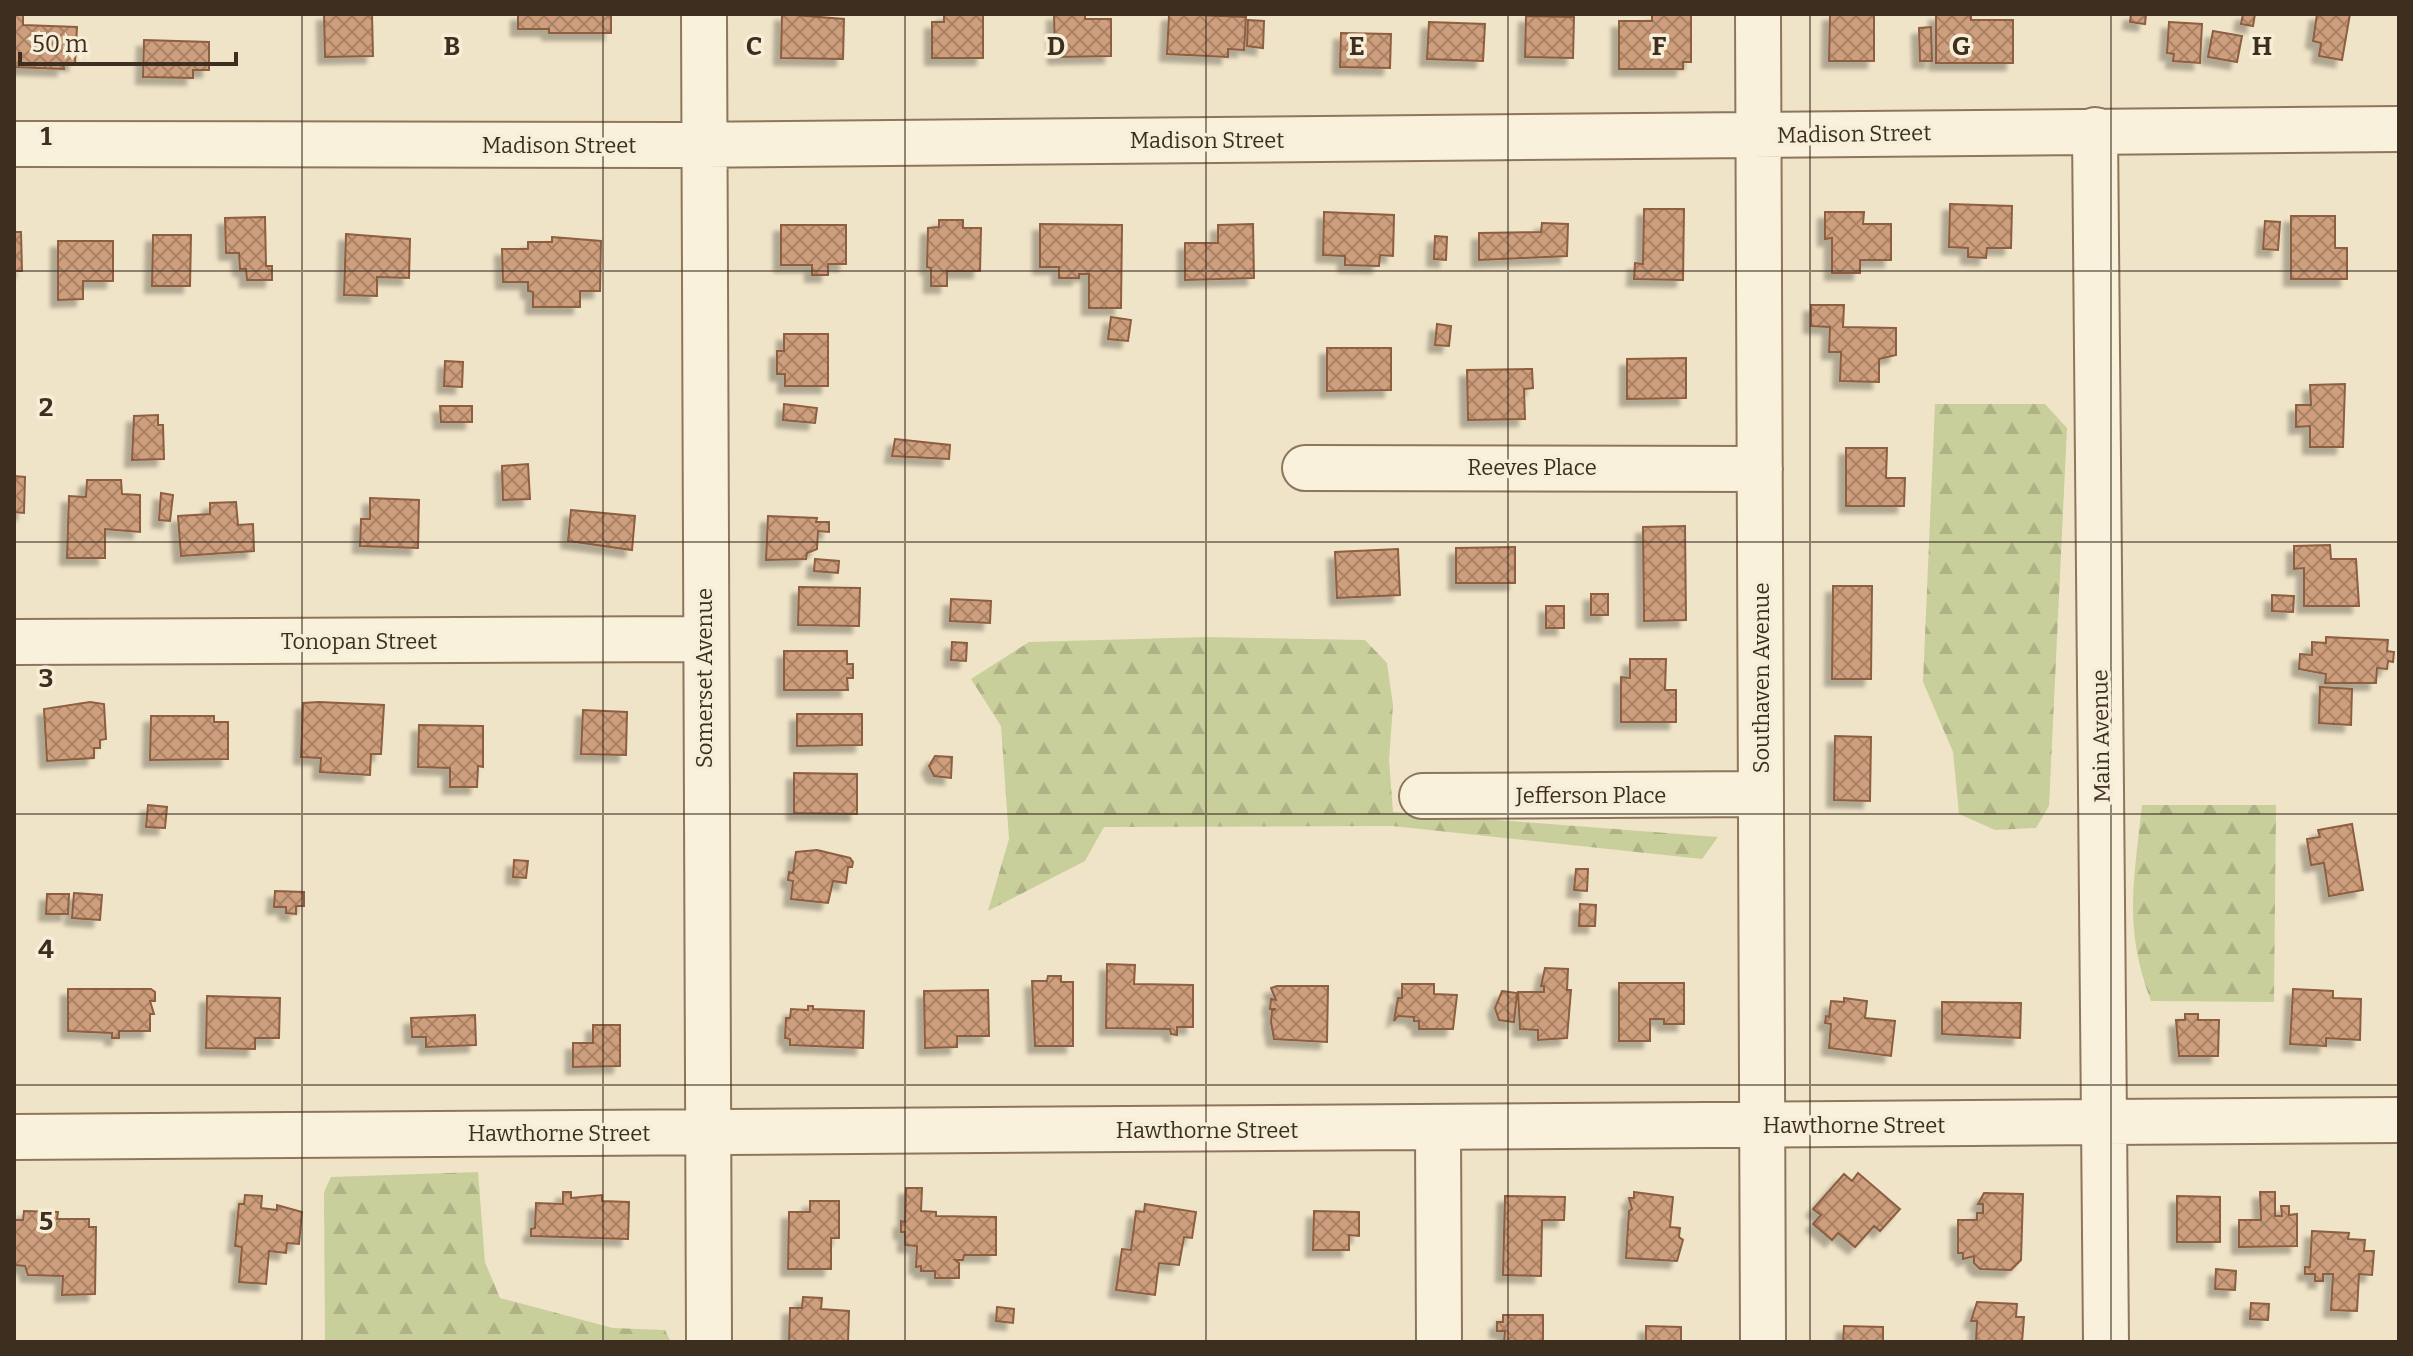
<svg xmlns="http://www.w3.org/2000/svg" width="2413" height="1356" viewBox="0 0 2413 1356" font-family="Bitter,serif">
<defs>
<pattern id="forest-firs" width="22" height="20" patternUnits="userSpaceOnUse" patternTransform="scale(2)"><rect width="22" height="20" fill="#c9cf9b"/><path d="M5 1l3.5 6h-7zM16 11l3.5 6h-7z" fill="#aeb285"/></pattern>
<pattern id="building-cross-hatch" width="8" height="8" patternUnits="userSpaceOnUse" patternTransform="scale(2)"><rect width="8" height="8" fill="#cf9f7d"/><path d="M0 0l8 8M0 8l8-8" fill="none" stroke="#a98266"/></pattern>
<filter id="shadow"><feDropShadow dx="-7" dy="7" stdDeviation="2" flood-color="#0004"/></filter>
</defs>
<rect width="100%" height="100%" fill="#f0e4c8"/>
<path fill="url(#forest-firs)" d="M1935,404H2045L2067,428L2049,806L2036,828L1995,830L1959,814L1953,752L1923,682Z
M1206,637L1365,640L1387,663L1393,705L1389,760L1393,812L1718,837L1702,859L1392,826L1104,827L1085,861L988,911L1009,839L1001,726L971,679L1029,642Z
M2142,805H2276L2274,1002L2151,1001C2123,927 2134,881 2142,805Z
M478,1172L485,1262L500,1298L613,1328L665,1330L671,1342H325L324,1192L331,1177Z"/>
<path fill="url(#building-cross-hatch)" stroke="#8d5f41" stroke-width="2" filter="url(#shadow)" d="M14,14H23V25L77,27L75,64L63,63L64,69L14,67Z
M324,14H372L373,56L325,57Z
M518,14H611V33H549V29H518Z
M782,14L844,19L843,59L781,58Z
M944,14H983V58H932V22H944Z
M1054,14H1085V19H1111V56L1055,57Z
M1173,14L1246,17L1244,50L1228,49V57L1167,54L1169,15Z
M1830,14H1874V61H1829Z
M1936,14H1971V20H2013V63H1936Z
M2131,14H2146L2145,24L2130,22Z
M2243,14H2255L2253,26L2241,24Z
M2317,14H2350L2342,60L2319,56L2321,43L2313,41Z
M1652,15H1691V62H1683V69H1619V21H1652Z
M1526,16L1574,17L1573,58L1525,57Z
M1248,20L1264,21L1263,48L1247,46Z
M1429,22L1485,24L1483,61L1427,59Z
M2169,22L2202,24L2200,63L2173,61L2174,54L2167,53Z
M1931,27L1932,61H1920L1919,28Z
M2213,31L2242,36L2237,62L2208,57Z
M1341,33L1391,34L1390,68L1340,67Z
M144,40L209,42V70H193V78L143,77Z
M1950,204L2012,206L2011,248H1987L1986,258L1968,257V248L1949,247Z
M1644,209H1684L1683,280L1634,279L1635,263L1643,264Z
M1324,212L1394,215L1393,256L1380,255L1379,266L1345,265V256L1323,255Z
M1825,212H1864L1863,224H1891V260H1860V273H1832V238L1825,239Z
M2291,216H2335V248H2347V279H2291Z
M265,217L266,266H272V280H247L246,269H240L239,253H226L225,218Z
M939,220H963V228H981L980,271H947V286H931V268L927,267L928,228L939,227Z
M2265,221L2280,222L2278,250L2263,249Z
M1542,223L1568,224L1567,256L1479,260V233L1541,232Z
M1040,224L1122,225L1121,308H1089V274H1079V278H1059V267H1040Z
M1253,224L1254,278L1185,280V243H1218V225Z
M781,225H846V264H828V275H812V265H781Z
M14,232H21L22,271H14Z
M346,234L410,239L409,278L377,277V296L344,295Z
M153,235H191L190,286H152Z
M1435,236L1447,237L1446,260L1434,259Z
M552,237L601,241L600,291H580V307H533V292L528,291V282H503L502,249H528V242H552Z
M58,241H113V281H83V299L58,300Z
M1811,305H1844L1843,327L1896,328V355L1879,359V382L1840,381L1841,352H1829L1830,327L1811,326Z
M1111,317L1131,320L1128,341L1108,339Z
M1437,324L1451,326L1449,346L1435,345Z
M784,334H828V386H785V374H777V351H784Z
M1327,348H1391V390L1327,391Z
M1686,358V398L1627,399V359Z
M445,361L463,362L462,387L444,386Z
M1532,369L1533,388L1524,389L1525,419L1468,420L1467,370Z
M2345,384L2343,447H2310V426L2296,427V405H2311L2310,385Z
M784,404L817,408L815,423L783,420Z
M440,406H472V422H441Z
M158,415V425H163L164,459L132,460L134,416Z
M895,439L950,445L949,459L892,456Z
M1846,448H1887L1886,478H1905L1904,506H1846Z
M528,464L530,499L503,500L502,466Z
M14,476L25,477L24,513L14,512Z
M87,480H121L122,494L140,495V532L105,529V558H67L69,496L86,497Z
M161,493L173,495L170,521L159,520Z
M370,498L419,500L418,548L360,546L361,519H370Z
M236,502L238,525L253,524L254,551L181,556L178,516L210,514V503Z
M571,510L635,516L632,550L568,541Z
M768,516L817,518L816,522H829V532L818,531L817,549L807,553L806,559L766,560Z
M1685,526L1686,620L1644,621L1643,527Z
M2330,545L2331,559H2356L2359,606H2304V568L2294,569V546Z
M1515,547V583H1456V548Z
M1398,549L1400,595L1337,598L1335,552Z
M815,559L839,561L838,573L814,571Z
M1833,586H1872L1871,679H1832Z
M799,587L860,588L859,626L798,625Z
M1591,594H1608V615H1591Z
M2272,595L2294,596L2293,612L2272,611Z
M951,599L991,601L990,623L950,621Z
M1546,606H1564V628H1546Z
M2326,637L2388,640L2387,651L2394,652L2393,662L2388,661L2387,669L2377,668L2376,683H2325L2326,674L2299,669L2300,654L2312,655V642L2326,643Z
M952,642L967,643L966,661L951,660Z
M784,651H847V664H853V678H847L848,690H784Z
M1630,659H1666L1665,690H1676V722H1621V677L1630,678Z
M2320,687L2352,689L2351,725L2319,723Z
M90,702L104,704L106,739L100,740V748H94V758L47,761L44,709Z
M319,702L384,705L381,754H371L370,775L320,772L321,758L301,757L303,703Z
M583,710L627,712L626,755L581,754Z
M797,714H862V745L797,746Z
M151,716H214V722H228V759L150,760Z
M419,725L483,726V767L478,766L477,787H450V768L418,767Z
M1835,736L1871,737L1870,801L1834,800Z
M935,756L952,757L951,778L934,776L929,766Z
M794,773L857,774V814L794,813Z
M148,805L167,807L165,828L146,827Z
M2352,824L2363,890L2329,896L2324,863L2311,865L2307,839L2320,837L2318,830Z
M817,850L850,858L853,862L852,867H848L846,883L833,881L828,903L791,899L793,881L788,880L789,872L793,873L796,852Z
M514,860L528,861L526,878L513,877Z
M1576,869H1588L1587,891L1574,890Z
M275,891L304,892V906H296V914L286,913V907H274Z
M74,893L102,895L100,920L72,918Z
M47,894H69L68,914H46Z
M1580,904L1596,905L1595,926H1579Z
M1107,964L1135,965L1134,984L1193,985V1027H1177V1035L1171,1034L1170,1029L1106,1028Z
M1545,968L1568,969L1567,990H1571L1567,1038L1538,1040V1030L1520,1029L1518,992H1544V986H1541Z
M1048,976H1061V982H1073V1046H1035L1032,981H1047Z
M1619,983H1684V1024H1664V1019H1650V1041H1619Z
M1402,984H1434V994L1457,995L1453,1029H1419V1021H1414V1017L1398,1016L1394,1021L1398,998H1402Z
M1277,986H1328L1327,1042L1274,1039L1271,1022L1272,1011L1276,1009H1270L1271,999L1276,1000L1271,988Z
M68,989H151L155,992V1001H150L154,1014H150V1031H119V1038H112V1033L68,1031Z
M2293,989L2333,991V998L2361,999L2360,1040L2326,1038V1046L2290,1044Z
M988,990L989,1036H957V1047L925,1048L924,991Z
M1502,991L1517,993L1514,1022L1499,1020L1495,1008Z
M207,996L280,998L279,1038H255V1049L206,1048Z
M1844,998L1867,1001L1865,1018L1895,1021L1891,1056L1829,1048L1831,1024L1825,1023L1826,1016L1829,1017L1831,1001L1844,1002Z
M1942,1002L2021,1003L2020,1038L1942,1034Z
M808,1006H813V1009L864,1011L863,1048L790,1045V1039L785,1038L786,1018H790L791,1009L808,1010Z
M2185,1014H2198V1020H2219L2218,1056H2179L2176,1020H2185Z
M475,1015L476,1045L426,1047V1037H412L411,1018Z
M593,1025H620V1066L573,1067V1043H593Z
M1858,1173L1900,1209L1880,1231L1874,1226L1855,1247L1838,1233L1832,1240L1813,1224L1821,1215L1813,1209L1844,1174L1852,1181Z
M906,1188H922L921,1211L936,1212V1216L996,1217V1255H964L963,1260H955L959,1263V1278H935V1271H921V1266L916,1267L917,1246L905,1245V1232H901V1221L905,1222Z
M563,1192H571V1198L602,1195V1201L629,1202L628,1239L531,1236V1229L535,1228L536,1203L563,1204Z
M1634,1192L1673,1197L1670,1227L1680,1228L1679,1237L1683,1240L1677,1261L1626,1258L1629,1211L1632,1209L1629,1198H1634Z
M2260,1192H2275V1216H2282L2281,1206H2289V1215L2297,1214V1246L2239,1247V1220H2261Z
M1984,1193L2023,1194L2021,1260L2011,1270L1980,1269L1974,1263V1256L1963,1259V1253H1958V1220H1977V1213H1983V1204H1978Z
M245,1195L262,1196L261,1208L277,1210V1205L302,1212L299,1244L287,1243L286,1253L269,1251L266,1284L239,1282L242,1247L235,1246L239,1204H244Z
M1505,1196L1565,1197L1564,1220H1542L1541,1276L1503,1275Z
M2177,1196L2220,1197V1242H2177Z
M810,1201H839V1238H831V1269H788L789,1212H810Z
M1145,1204L1196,1212L1192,1238L1184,1237L1179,1265L1159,1263L1155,1295L1116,1290L1122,1249L1131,1250L1136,1211L1144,1212Z
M24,1211L58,1212L57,1219H89V1227H96L95,1294L62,1295L63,1276L28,1275L25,1266L15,1265L14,1220H23Z
M1314,1211L1359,1212V1236L1349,1235V1250H1313Z
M2312,1231L2349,1233L2348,1239L2365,1240L2364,1251H2374L2372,1275L2359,1274L2357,1311L2331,1310L2333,1274H2323V1281H2315V1274H2305V1267H2310Z
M2216,1269L2236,1271L2235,1290L2215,1289Z
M803,1297L822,1298L821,1309L849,1311L848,1342H789L790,1308H802Z
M1977,1302L2017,1304L2016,1317H2024L2022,1342H1976L1977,1321H1971Z
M2251,1303L2269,1304L2268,1320L2250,1319Z
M997,1307L1014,1309L1013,1323L996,1321Z
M1503,1315H1543V1342H1504L1505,1331H1497V1322H1503Z
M1646,1326L1681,1327V1342H1646Z
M1844,1326L1883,1327V1342H1843Z"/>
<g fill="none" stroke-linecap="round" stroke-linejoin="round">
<defs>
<path id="minor" d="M704,14L709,1342
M1758,14L1763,1342
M2095,130L2106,1342
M14,144L674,145L2399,129
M1305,468L1760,469
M14,642L704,639
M1422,796L1761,794
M1438,1130L1439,1342
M14,1137L2399,1120"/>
</defs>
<use href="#minor" stroke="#8d765c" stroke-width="48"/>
<use href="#minor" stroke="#faf1dc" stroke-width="44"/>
</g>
<path fill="none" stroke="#3d2e20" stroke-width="2" stroke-opacity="0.55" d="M302,14V1342M603,14V1342M905,14V1342M1206,14V1342M1508,14V1342M1810,14V1342M2111,14V1342M14,271H2399M14,542H2399M14,814H2399M14,1085H2399"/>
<g text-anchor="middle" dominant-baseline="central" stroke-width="7" stroke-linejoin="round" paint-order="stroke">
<g font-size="22" fill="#3d2e20" stroke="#f7eed8">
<text transform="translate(1854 134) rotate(-1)">Madison Street</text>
<text x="1207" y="140">Madison Street</text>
<text x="559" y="145">Madison Street</text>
<text x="1532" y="467">Reeves Place</text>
<text x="359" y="641">Tonopan Street</text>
<text transform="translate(704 678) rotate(-90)">Somerset Avenue</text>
<text transform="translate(1761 678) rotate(-90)">Southaven Avenue</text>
<text transform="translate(2101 736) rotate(-91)">Main Avenue</text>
<text x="1591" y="795">Jefferson Place</text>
<text x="1854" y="1125">Hawthorne Street</text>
<text x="1207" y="1130">Hawthorne Street</text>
<text x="559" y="1133">Hawthorne Street</text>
</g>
</g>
<g font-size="26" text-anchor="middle" font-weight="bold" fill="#3d2e20" stroke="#f7eed8" stroke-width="7" stroke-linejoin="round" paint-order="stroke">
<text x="452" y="55">B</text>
<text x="754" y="55">C</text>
<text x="1056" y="55">D</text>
<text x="1357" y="55">E</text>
<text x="1659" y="55">F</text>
<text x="1961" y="55">G</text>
<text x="2262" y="55">H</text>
<text x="46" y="145">1</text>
<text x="46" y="416">2</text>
<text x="46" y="687">3</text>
<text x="46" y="958">4</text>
<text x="46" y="1230">5</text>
</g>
<rect width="2413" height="1356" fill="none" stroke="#3d2e20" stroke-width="32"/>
<path d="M20 52v12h216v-12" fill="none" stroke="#3d2e20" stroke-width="4"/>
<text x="32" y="52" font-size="24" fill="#3d2e20" stroke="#f7eed8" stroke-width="6" paint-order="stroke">50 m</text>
</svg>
